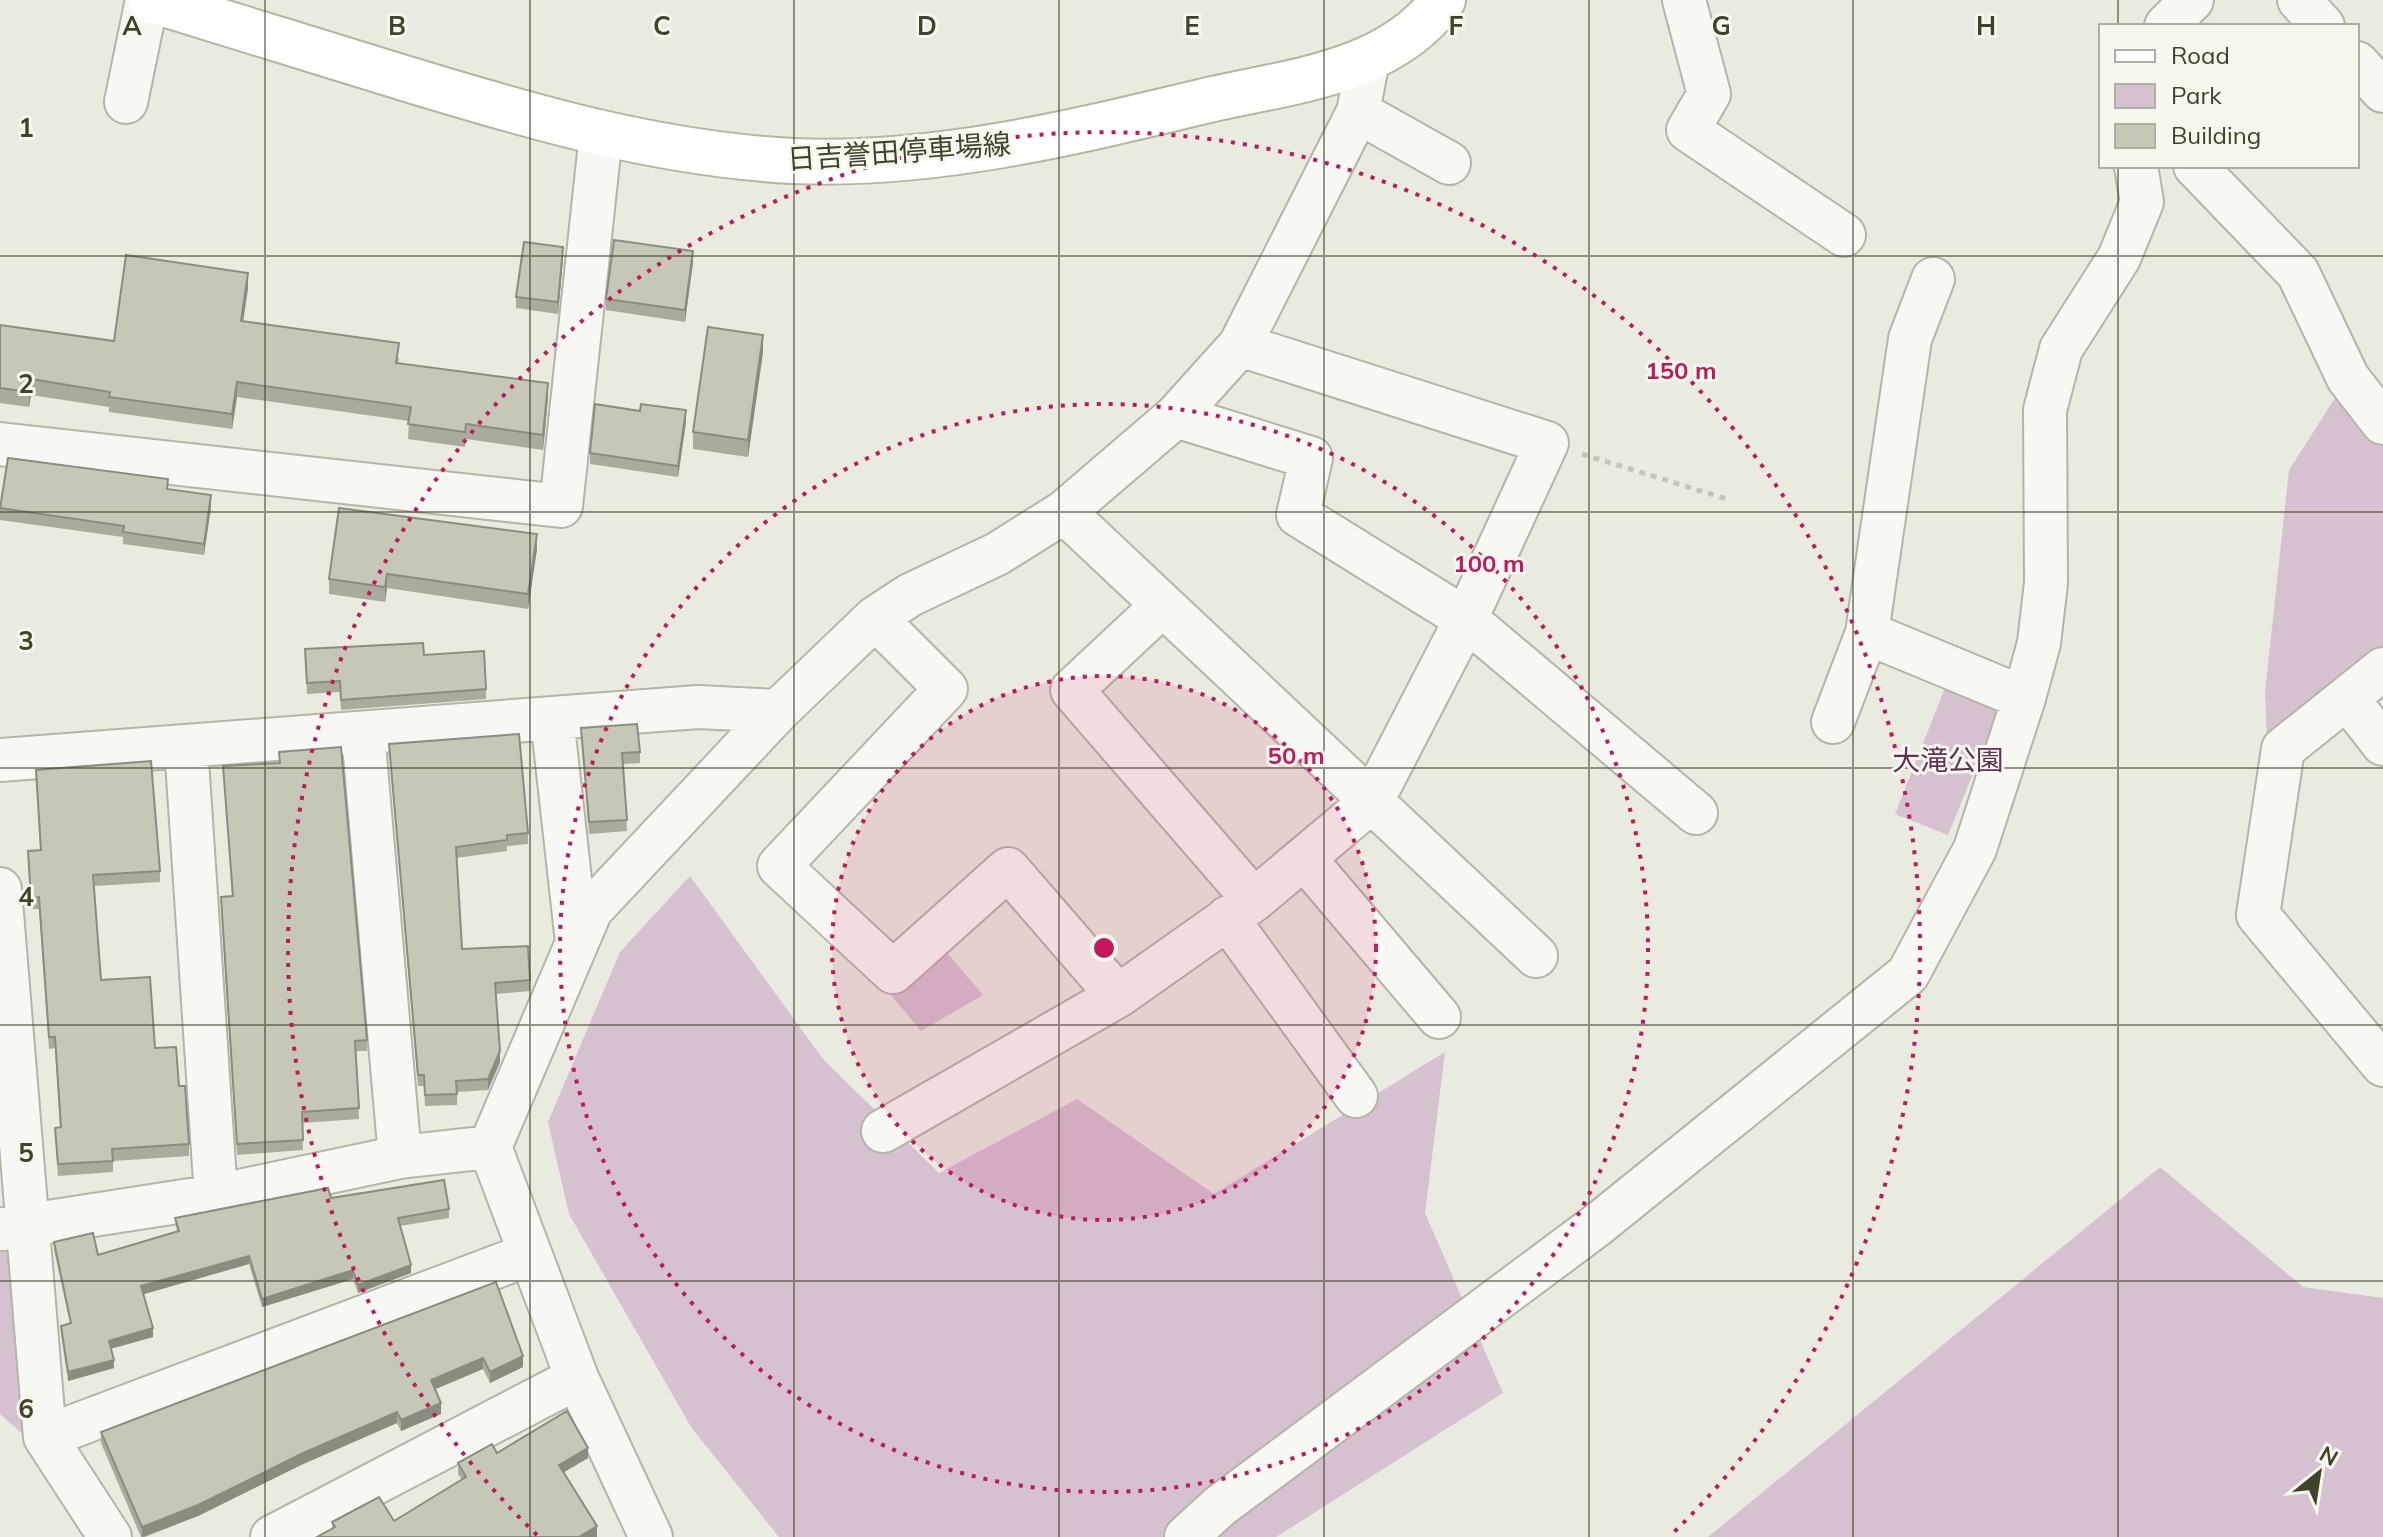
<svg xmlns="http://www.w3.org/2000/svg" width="2383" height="1537" viewBox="0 0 2383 1537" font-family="Mulish,'Noto Sans JP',sans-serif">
<rect width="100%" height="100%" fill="#e9eae0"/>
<path fill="#d5c1d0" d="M2348,378L2383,430V648L2267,740L2265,692L2289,470Z
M1947,683L2001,705L1948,835L1895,814Z
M690,876L823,1059L939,1173L1077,1099L1214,1194L1445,1052L1425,1213L1503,1393L1276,1537H779L691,1427L569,1214L548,1122L620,952Z
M943,948L983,995L921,1031L889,993Z
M2160,1167L2303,1287L2383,1298V1537H1708Z
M0,1249L16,1256L27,1438L0,1414Z"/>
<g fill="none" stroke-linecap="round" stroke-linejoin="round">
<defs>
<path id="minor" d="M1684,0L1709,94L1688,130L1844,235
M2299,0L2323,26
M2166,26L2192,0
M2357,63L2383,91
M126,102L147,0
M1358,112L1449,163
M2195,166L2298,273L2348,378L2383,423
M1176,416L1311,458L1298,515L1466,619L1696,813
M0,444L561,506L601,134
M1064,512L1536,956
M1163,605L1072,690L1254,900
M875,618L946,689L779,866L893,972L1008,869L1118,996
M1867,633L2024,698
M2383,669L2283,749L2258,915L2383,1065
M2347,698L2383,744
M552,718L577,942
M1833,722L1867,633L1910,339L1933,279
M363,733L400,1157
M186,746L216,1196
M0,760L698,707L778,711
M1304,858L1439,1017
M0,889L45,1437L110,1537
M1227,918L1356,1096
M883,1131L1118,996L1254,900L1372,801L1466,619L1547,443L1240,345
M3,1229L216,1196L400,1157L490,1147
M45,1437L530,1254
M272,1537L577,1378
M651,1537L577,1378L490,1147L591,910L778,711L875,618L910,595L997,554L1064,512L1176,416L1240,345L1358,112L1368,60
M1186,1537L1220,1506L1596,1226L1908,974L1975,849L2024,698L2039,643L2046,583L2045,410L2061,349L2119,258L2142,202L2136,166"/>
<path id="major" d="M151,0C235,26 320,52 404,78C532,117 658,154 793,161C936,167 1076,132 1213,99C1294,81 1391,72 1443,0"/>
</defs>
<use href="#minor" stroke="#b3b5a5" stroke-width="46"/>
<use href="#major" stroke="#b4b79e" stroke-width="48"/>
<path stroke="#c3c5ba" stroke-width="5" stroke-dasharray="6 6" stroke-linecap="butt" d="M1582,454L1730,500"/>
<use href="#minor" stroke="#f7f8f3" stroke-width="42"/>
<use href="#major" stroke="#fff" stroke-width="44"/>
</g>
<path fill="#a9ac9d" d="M563,259L558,314L516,308V297Z
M693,262L685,322L606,310V299Z
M248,288L243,321L399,358L398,364L548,398L543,450L466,439L465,447L408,439L409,421L237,397L232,429L109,412V407L31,395L29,407L0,403V325L114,341Z
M763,352L748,457L693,449V432Z
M686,422L678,477L590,464V453Z
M168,489L211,507L204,555L123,544V537L0,520V508Z
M537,549L528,609L387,588L385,602L329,594V579Z
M305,649L424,655L486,689V699L341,710L340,692L307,694Z
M581,728L640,752V763L623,764L627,831L589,834Z
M389,744L528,833V844L507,846V851L456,858L462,949L530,980V991L496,994L500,1062L488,1090L457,1092V1105L425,1106L424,1086H418Z
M279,752L367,1040V1051H356L359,1119L302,1123L303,1150L237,1155L221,908V897H232L223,766L279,763Z
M36,770L160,871V882L94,886L101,980L155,1048L179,1086L189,1144V1156L113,1161V1172L58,1176L55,1128L60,1127L55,1048L49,1049L39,909H31L28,862V851L40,850Z
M331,1198L449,1209V1218L400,1226L411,1273L358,1293L353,1279L262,1307L249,1264L143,1294L153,1337L111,1349L114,1368L68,1381L61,1334V1326L70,1323L54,1250V1242L98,1255L177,1232L175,1218Z
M496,1282L523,1367L490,1383L483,1369L435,1389L441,1414L401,1431L397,1423L301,1465L198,1516L145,1537H141L101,1443V1432Z
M497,1453L588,1458L564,1472L597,1537L332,1528V1522L394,1521L462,1480L458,1474V1463Z"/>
<path fill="#8a8c80" d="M563,247V259L558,314V302Z
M693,251V262L685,322V310Z
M248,273V288L241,336V321Z
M763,335V352L748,457V440Z
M31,379V395L29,407V392Z
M237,382V397L232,429V414Z
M548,383V398L543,450V435Z
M686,410V422L678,477V466Z
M211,495V507L204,555V544Z
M537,534V549L528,609V594Z
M387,574V588L385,602V587Z
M500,1051V1062L488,1090V1079Z
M249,1256V1264L141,1295V1286Z
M411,1265V1273L358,1293V1285Z
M353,1270V1279L262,1307V1299Z
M153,1328V1337L109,1349V1341Z
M523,1356V1367L490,1383V1372Z
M483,1358V1369L431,1391V1380Z
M114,1360V1368L68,1381V1372Z
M441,1403V1414L401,1431V1420Z
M397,1412V1423L301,1465L198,1516L142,1537V1527L301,1454Z
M588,1448V1458L559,1475V1465Z
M597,1526V1537H579Z"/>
<path fill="#c5c8b7" stroke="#8a8c80" stroke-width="2" d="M614,240L693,251L685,310L606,299Z
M524,242L563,247L558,302L516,297Z
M126,255L248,273L241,321L399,343L396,363L548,383L543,435L466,424L465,432L408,424L411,407L237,382L232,414L109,397L110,392L31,379L29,392L0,388V325L114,341Z
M708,327L763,335L748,440L693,432Z
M595,404L640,411L641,404L686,410L678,466L590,453Z
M8,458L168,479L167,489L211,495L204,544L123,532L124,526L0,508Z
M339,508L537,534L528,594L387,574L385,587L329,579Z
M423,643L424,655L484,651L486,689L341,700L340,681L307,683L305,649Z
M637,724L640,752L622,753L627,820L589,822L581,728Z
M519,734L528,833L507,835V840L456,847L462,949L528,946L530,980L495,983L500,1051L488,1079L456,1081L457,1094L425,1095L424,1075H418L389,744Z
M341,747L367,1040L355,1041L359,1108L302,1112L303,1140L237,1144L221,897L233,896L223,766L280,763L279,752Z
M151,761L160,871L93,875L101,980L150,977L155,1048L176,1047L179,1086H185L189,1144L112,1149L113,1161L58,1164L55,1128L61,1127L55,1037H49L39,897L31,898L28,851L41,850L36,770Z
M444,1180L449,1209L398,1218L411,1265L358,1285L353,1270L262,1299L249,1256L141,1286L153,1328L109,1341L114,1360L68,1372L61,1326L71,1323L54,1242L93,1233L98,1255L179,1231L175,1218L328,1188L331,1198Z
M496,1282L523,1356L490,1372L483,1358L431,1380L441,1403L401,1420L397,1412L301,1454L198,1505L142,1527L101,1432Z
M567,1411L588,1448L559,1465L597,1526L579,1537H317L335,1527L332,1522L379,1497L394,1521L466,1477L458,1463L492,1444L497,1453Z"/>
<path fill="none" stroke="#3f4327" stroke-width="2" stroke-opacity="0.55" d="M265,0V1537M530,0V1537M794,0V1537M1059,0V1537M1324,0V1537M1589,0V1537M1853,0V1537M2118,0V26M2118,166V1537M0,256H2383M0,512H2383M0,768H2383M0,1025H2383M0,1281H2383"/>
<circle cx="1104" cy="948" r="272" fill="#c2185b" fill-opacity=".12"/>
<g fill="none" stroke="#c2185b" stroke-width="4" stroke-dasharray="4 8">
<circle cx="1104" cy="948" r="272"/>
<circle cx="1104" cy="948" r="544"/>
<path d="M537 1535A816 816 0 1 1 1671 1535"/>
</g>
<g text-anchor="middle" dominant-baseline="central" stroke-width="6" stroke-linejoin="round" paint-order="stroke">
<g font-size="28" fill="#3f4327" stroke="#f7f7f0">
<text transform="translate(899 151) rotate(-4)">日吉誉田停車場線</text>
</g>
<g font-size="28" fill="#603352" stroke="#f7f7f0">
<text x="1948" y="759">大滝公園</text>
</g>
</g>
<g font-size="26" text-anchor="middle" font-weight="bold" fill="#3f4327" stroke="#f7f7f0" stroke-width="6" stroke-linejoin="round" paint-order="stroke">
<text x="132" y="35">A</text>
<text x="397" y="35">B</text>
<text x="662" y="35">C</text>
<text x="927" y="35">D</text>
<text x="1192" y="35">E</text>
<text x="1456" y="35">F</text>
<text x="1721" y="35">G</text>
<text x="1986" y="35">H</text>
<text x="26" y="137">1</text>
<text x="26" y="393">2</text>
<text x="26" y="650">3</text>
<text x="26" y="906">4</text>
<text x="26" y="1162">5</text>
<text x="26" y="1418">6</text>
</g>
<circle cx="1104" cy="948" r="12" fill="#c2185b" stroke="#f7f7f0" stroke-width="4"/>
<g font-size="24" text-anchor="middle" font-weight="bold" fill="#c2185b" stroke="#f7f7f0" stroke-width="6" stroke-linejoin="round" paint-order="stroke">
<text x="1681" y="379">150 m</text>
<text x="1489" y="572">100 m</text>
<text x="1296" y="764">50 m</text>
</g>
<rect x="2099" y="24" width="260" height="144" fill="#f7f7f0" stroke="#adafa0" stroke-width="2"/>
<rect x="2115" y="50" width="40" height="12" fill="#ffffff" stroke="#adafa0" stroke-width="2"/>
<text x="2171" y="64" font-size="24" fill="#3f4327">Road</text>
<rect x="2115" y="84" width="40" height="24" fill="#d5c1d0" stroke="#adafa0" stroke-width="2"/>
<text x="2171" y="104" font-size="24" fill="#3f4327">Park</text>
<rect x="2115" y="124" width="40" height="24" fill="#c5c8b7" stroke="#adafa0" stroke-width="2"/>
<text x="2171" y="144" font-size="24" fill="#3f4327">Building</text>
<g transform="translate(2319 1473) rotate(30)" stroke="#f7f7f0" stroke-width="6" paint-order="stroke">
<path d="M0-6L14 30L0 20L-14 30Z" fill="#3f4327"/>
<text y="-12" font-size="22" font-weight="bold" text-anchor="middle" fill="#3f4327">N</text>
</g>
</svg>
